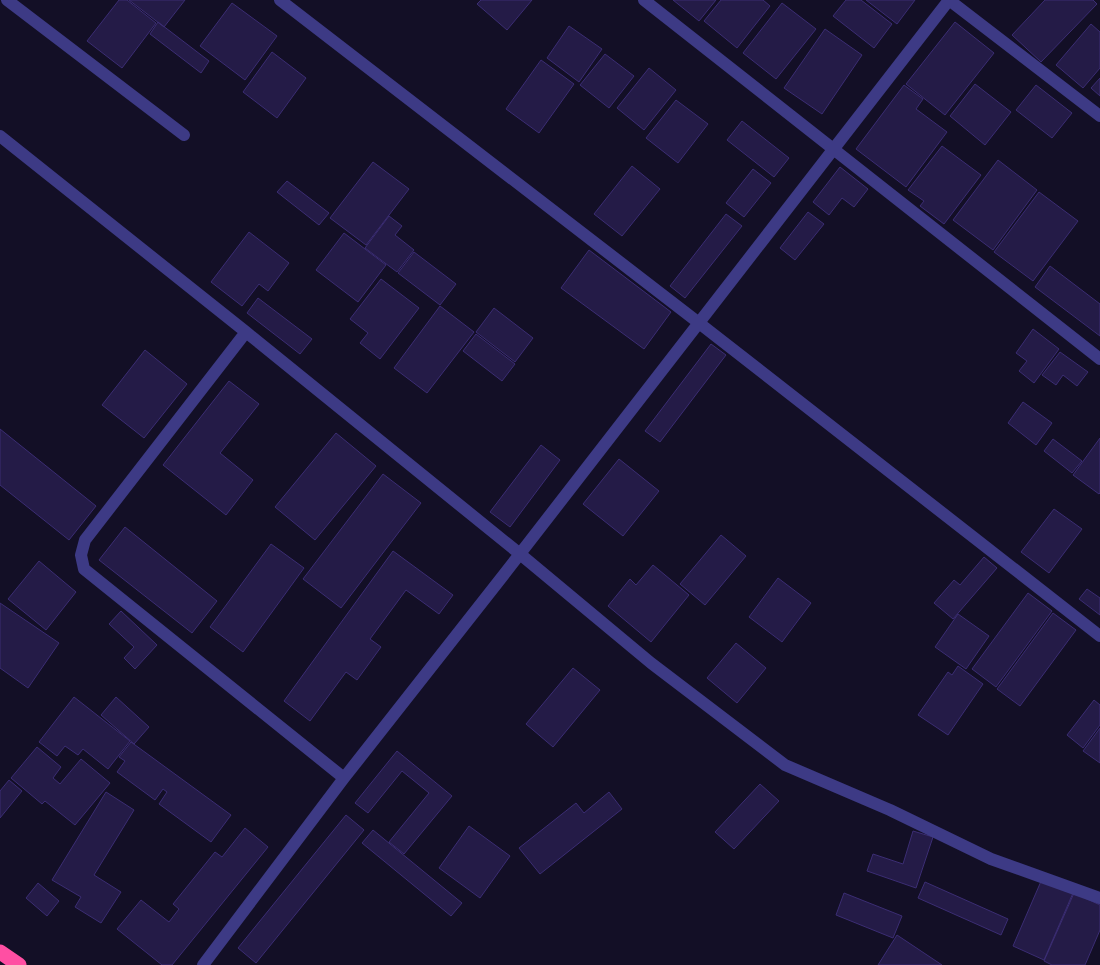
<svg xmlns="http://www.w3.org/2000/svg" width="1100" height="965" viewBox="0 0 1100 965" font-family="'Alegreya Sans',sans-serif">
<rect width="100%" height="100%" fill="#130f26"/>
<path fill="#241b47" stroke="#3b2d73" d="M119,0H127L156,23L122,68L87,41Z
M129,0H185L164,27Z
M481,0H532L507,30L477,4Z
M673,0H716L699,21Z
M721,0H763L770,6L737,48L704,21Z
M846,0H861L892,24L874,48L833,16Z
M866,0H915L897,24Z
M1045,0H1093L1097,4L1041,62L1012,35Z
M232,3L277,36L245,80L200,46Z
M782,3L816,29L776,79L743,53Z
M158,22L209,61L201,73L150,34Z
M955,22L994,53L945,115L906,84Z
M1091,24L1100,32V68L1083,88L1056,65Z
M569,26L602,49L579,82L547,58Z
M825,29L862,55L822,114L784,88Z
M272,52L306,78L277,118L243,92Z
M605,54L634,76L609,108L580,85Z
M541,60L574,84L539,133L506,109Z
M649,68L676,90L644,130L617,108Z
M1100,78V96L1091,88Z
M975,84L1011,112L985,145L950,116Z
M904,85L923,99L916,109L947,132L906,187L856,149Z
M1036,85L1072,113L1052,138L1016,110Z
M676,100L708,124L678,163L646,138Z
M742,121L789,158L774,177L727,140Z
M942,146L981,175L944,224L920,206L924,201L908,190Z
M998,160L1037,190L993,250L953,220Z
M373,162L409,189L366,245L330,218Z
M632,166L660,189L622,236L594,214Z
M840,167L868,189L854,207L842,198L829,215L813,202Z
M753,169L771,183L744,217L726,203Z
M287,181L329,213L319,225L277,192Z
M1039,192L1078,221L1033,281L994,252Z
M808,212L824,224L795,260L780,248Z
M726,214L742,226L685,298L670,286Z
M389,216L402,226L395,235L414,250L397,272L365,248Z
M249,232L289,263L268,291L259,284L242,306L211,282Z
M344,233L386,265L358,302L316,270Z
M589,250L671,312L644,349L561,288Z
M414,252L456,284L440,305L398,273Z
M1050,266L1100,304V336L1035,287Z
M381,279L419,308L380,359L360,343L368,333L350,319Z
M258,298L312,339L300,354L247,313Z
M440,306L474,332L427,393L394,368Z
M494,308L533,338L515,362L476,332Z
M1033,329L1059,349L1034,383L1019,371L1027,361L1016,353Z
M476,334L515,364L502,381L463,351Z
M711,344L726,355L660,442L645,431Z
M145,350L187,384L144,438L102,405Z
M1060,352L1088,372L1077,386L1063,375L1056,385L1042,375Z
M229,381L259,404L220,453L253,480L226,515L163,465Z
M1023,402L1052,423L1036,445L1008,423Z
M0,429L96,506L69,540L0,485Z
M336,433L376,466L315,540L275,507Z
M1100,438V493L1099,494L1073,475Z
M1053,439L1082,461L1072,473L1044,451Z
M541,445L560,460L510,527L490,512Z
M619,459L659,491L623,536L583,504Z
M383,474L421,503L341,608L303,579Z
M1054,509L1082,529L1049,573L1021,552Z
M125,527L217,601L192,633L99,560Z
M721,535L746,556L705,605L680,584Z
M271,544L304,568L243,652L210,627Z
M393,551L453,595L439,614L406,590L370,639L381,647L357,680L346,672L310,721L284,701Z
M984,557L997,568L953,619L934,603L954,580L960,585Z
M39,561L76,592L46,630L8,599Z
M653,565L689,595L651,642L608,606L630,579L636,585Z
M778,578L811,603L782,642L749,617Z
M1087,589L1100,598V615L1079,599Z
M1028,593L1052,611L996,687L972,669Z
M0,603L59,643L28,688L0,668Z
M121,611L157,645L135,669L124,658L134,647L109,624Z
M1053,613L1076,630L1020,706L997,689Z
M958,614L989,636L966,669L935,647Z
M736,643L766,668L737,703L707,678Z
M958,666L983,684L948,735L918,715L948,672L952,675Z
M573,668L600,690L553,747L526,724Z
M74,697L130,741L108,769L83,749L78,755L65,746L57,756L39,742Z
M116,697L149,727L134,744L101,715Z
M1094,700L1100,705V725L1083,748L1067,735Z
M1100,728V763L1083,751Z
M131,742L231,815L211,842L159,804L167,792L163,789L155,800L117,772L125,761L119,757Z
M37,747L61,767L53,778L60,784L81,759L110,783L75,825L45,801L42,804L11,778Z
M397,751L452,796L404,854L389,842L429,793L402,771L368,813L355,803Z
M9,780L22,791L0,818V791Z
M760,784L779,801L734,849L715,832Z
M106,792L134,810L94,875L121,892L101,923L75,907L81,897L52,880Z
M609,792L622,809L540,874L519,848L576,803L584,813Z
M346,815L364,830L256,963L238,948Z
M469,826L510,856L480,898L439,868Z
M245,828L268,847L172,965H162L117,929L141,900L169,922L179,909L173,904L215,852L222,857Z
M373,830L462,903L451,916L362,843Z
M913,831L933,837L916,888L867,871L873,854L903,864Z
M1042,879L1073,893L1044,960L1013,946Z
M925,882L1008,919L1001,935L918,898Z
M38,883L59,901L47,916L26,898Z
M844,893L902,916L893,938L836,915Z
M1074,893L1100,905V930L1085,965H1052L1044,961Z
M897,935L942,965H878Z"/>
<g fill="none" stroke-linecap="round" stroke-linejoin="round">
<path stroke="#3d3a85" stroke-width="12" d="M7,0L184,135
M280,0L699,323L1100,636
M644,0L1100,359
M0,136L246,332L520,554L651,663L785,765L890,810L991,859L1100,898
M246,332L85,540L81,555L84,569L344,778
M203,965L344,778L502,577L949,0L1100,116"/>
<path stroke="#ff4fa3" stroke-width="15" d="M0,952L19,965"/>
</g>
</svg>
